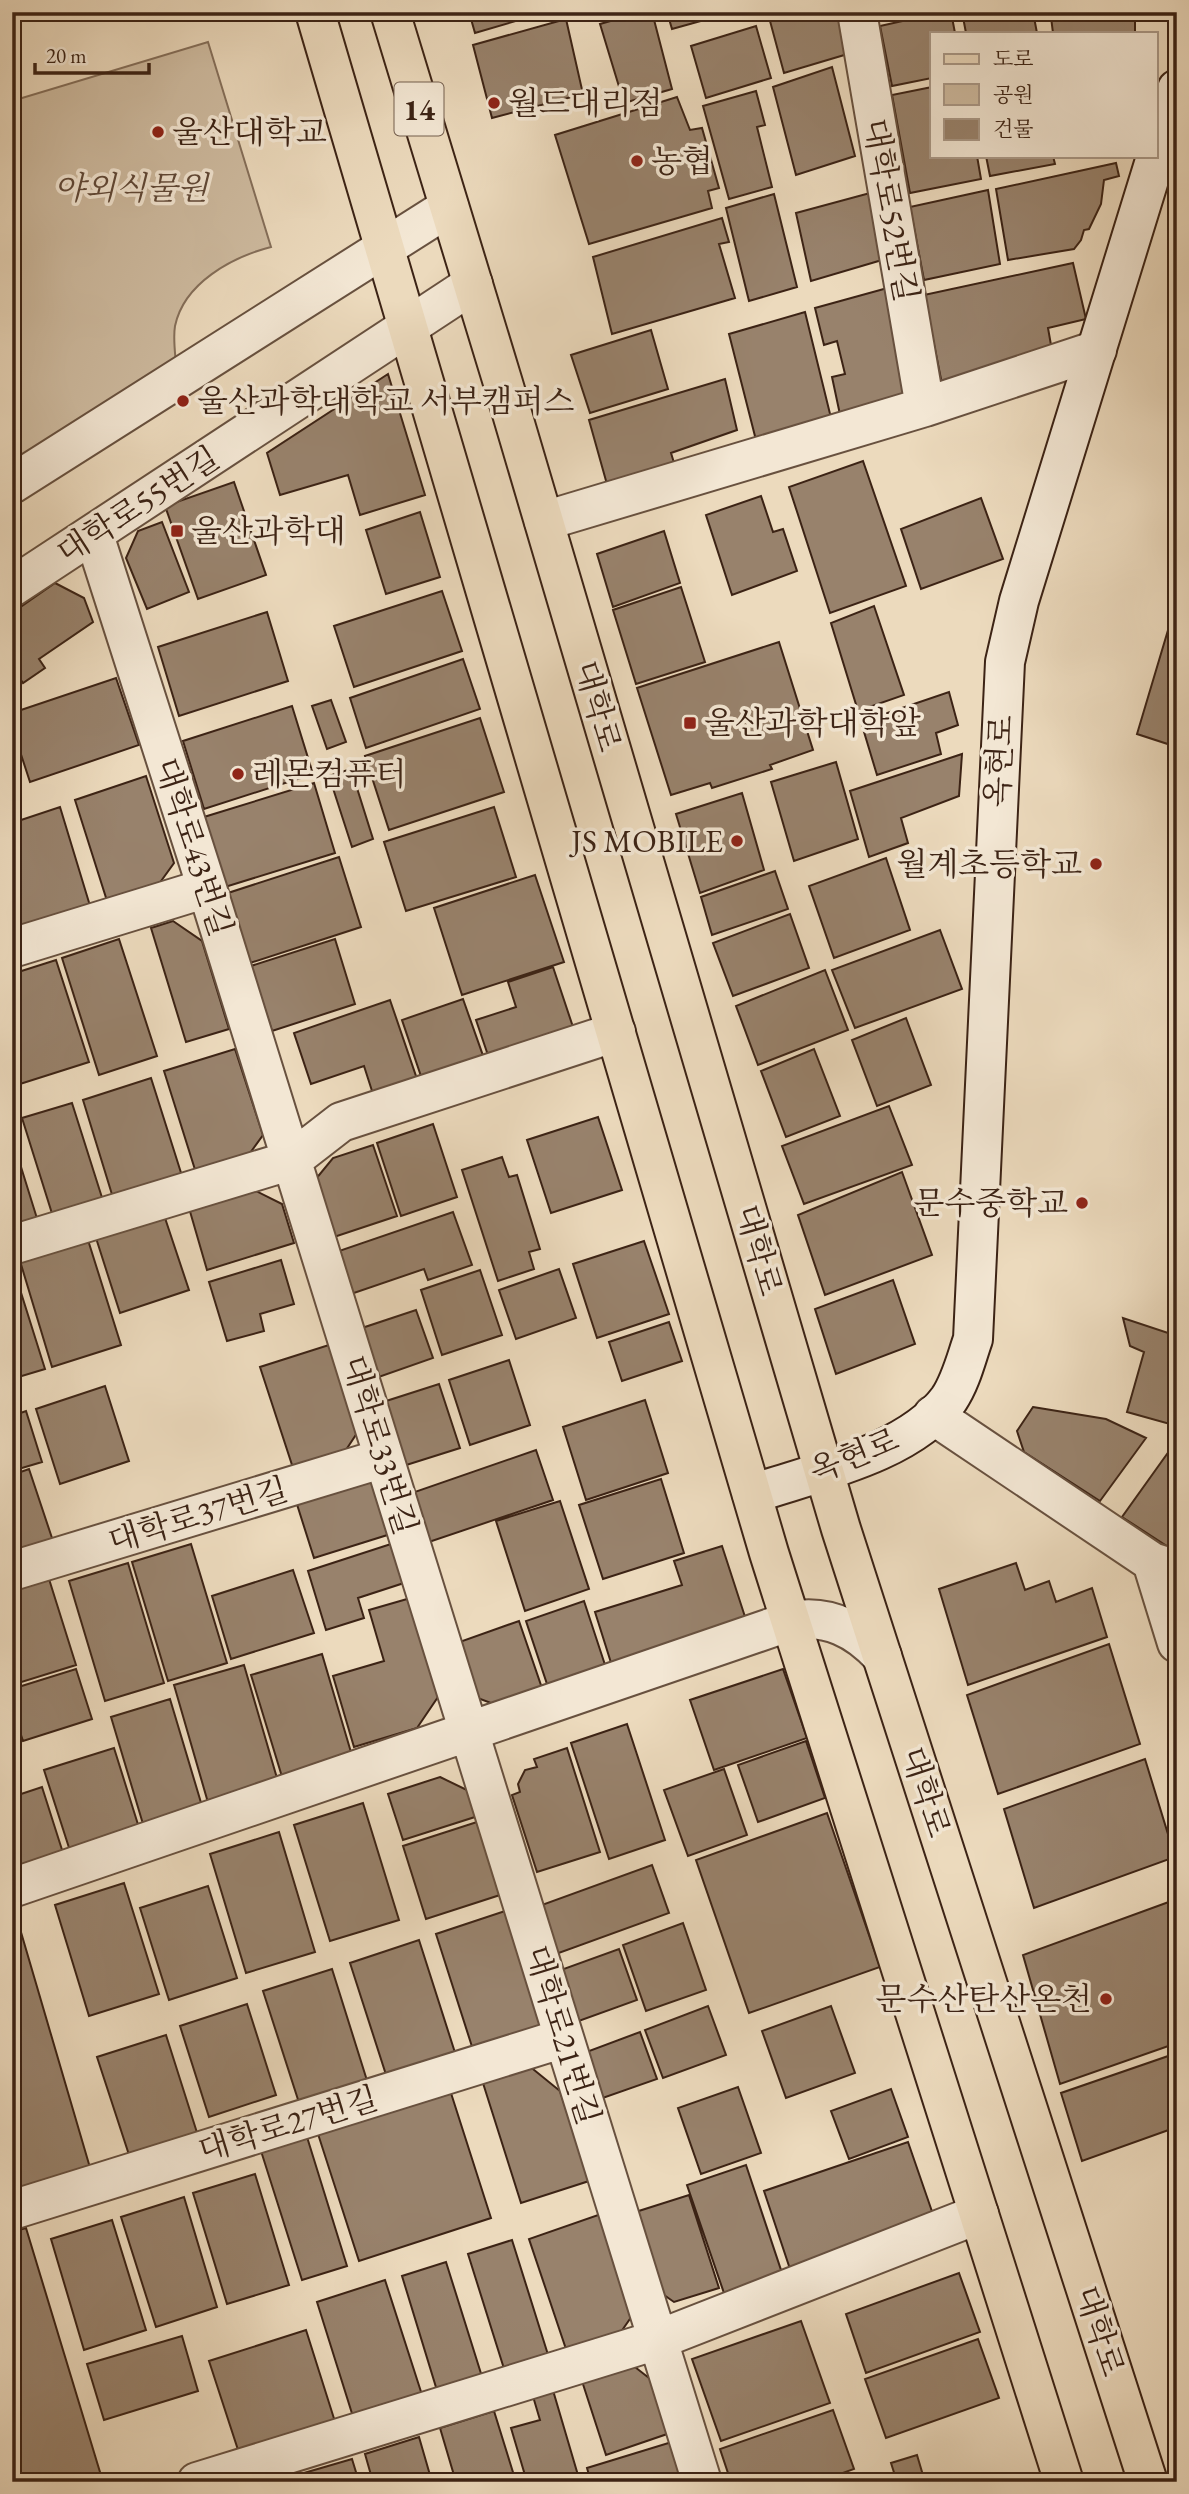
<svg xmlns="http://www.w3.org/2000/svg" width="1189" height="2494" viewBox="0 0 1189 2494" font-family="'EB Garamond','Noto Serif KR',serif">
<rect width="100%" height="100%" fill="#ecdabd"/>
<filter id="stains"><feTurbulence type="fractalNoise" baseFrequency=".00286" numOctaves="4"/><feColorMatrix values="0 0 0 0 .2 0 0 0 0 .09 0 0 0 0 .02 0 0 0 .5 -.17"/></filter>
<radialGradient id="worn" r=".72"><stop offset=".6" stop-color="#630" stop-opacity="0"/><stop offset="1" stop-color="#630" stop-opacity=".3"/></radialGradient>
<path fill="#cebba0" stroke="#856f5a" stroke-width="2" d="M208,42L271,247C232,257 184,283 175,326C173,338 175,352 176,364L12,469V101Z"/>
<path fill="#98826c" stroke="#3c2315" stroke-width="2" d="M469,12H543V13L475,33Z
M642,12H652L672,89L624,103L600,24Z
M667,12H733L672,29Z
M798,12H842L851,53L784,73L770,21Z
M943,12H951L955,33H932V78L892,86L880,26Z
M962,12H1033L1037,33H966Z
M1091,12H1135V33H1053L1051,17Z
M566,19L583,94L492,118L473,45Z
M756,26L771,78L706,98L691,46Z
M832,67L855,156L796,175L773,87Z
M932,87V156H977L981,179L910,193L892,95Z
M756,91L765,125L757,127L772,187L729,199L703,106Z
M677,97L690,130L702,128L719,188L708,191L712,208L589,244L555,135Z
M986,156H1053L1055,164L990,176Z
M1116,163L1119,176L1104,180L1101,204L1089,229L1084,230L1081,240L1074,249L1008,260L996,189Z
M988,190L1000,264L924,280L910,207Z
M870,193L882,260L811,281L796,213Z
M774,194L797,287L749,301L726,208Z
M722,218L729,242L719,244L735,298L612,334L593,257Z
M1073,263L1086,319L1048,328L1054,362L943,389L924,295Z
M891,287L911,388L893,410L842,424L832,377L845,374L837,341L824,345L815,308Z
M805,312L833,426L758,448L729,334Z
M651,330L668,389L590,413L571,355Z
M388,374L425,495L360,515L348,475L280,495L267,453Z
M725,379L737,430L671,453L678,476L610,495L589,420Z
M863,461L906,586L830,613L789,487Z
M234,482L266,575L198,599L165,506Z
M761,496L773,532L783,529L797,571L732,595L706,515Z
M981,498L1003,559L921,589L901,529Z
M420,512L440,577L386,594L366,530Z
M162,522L189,592L147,609L126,558L138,531Z
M664,531L680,583L613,607L597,554Z
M55,583L84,598L93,622L39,659L45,668L23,683L12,667V613Z
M681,587L705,662L636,684L613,610Z
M442,591L462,651L354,687L334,626Z
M1177,600V747L1137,734Z
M874,606L904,695L858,711L831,623Z
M267,612L288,681L179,716L158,647Z
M779,642L813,750L770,765L772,769L712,788L710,783L671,795L637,688Z
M463,659L480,709L366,748L350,698Z
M116,678L139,745L30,782L12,727V713Z
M949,692L958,725L936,733L941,754L877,775L861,722Z
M331,700L346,742L327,749L312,706Z
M292,706L313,774L204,809L183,741Z
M480,718L504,792L389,830L365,756Z
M962,754L959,796L901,818L908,843L869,857L850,791Z
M836,762L858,839L794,861L771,782Z
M351,769L373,839L352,847L329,776Z
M146,776L174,863L156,888L108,904L75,800Z
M314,783L335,853L225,887L204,817Z
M742,793L764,870L700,893L676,814Z
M60,807L91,909L23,931L12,897V823Z
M494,807L516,877L406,911L384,842Z
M339,857L361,927L250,963L228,893Z
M886,858L910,930L834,958L809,886Z
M775,871L788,909L712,935L701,897Z
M535,875L564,962L462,995L434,908Z
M790,914L809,968L733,996L713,943Z
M173,921L202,941L229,1029L186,1042L151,928Z
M940,930L962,989L855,1028L832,970Z
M119,939L157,1056L99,1075L62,958Z
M335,939L355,1004L272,1031L251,966Z
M56,960L89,1062L20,1084L12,1061V974Z
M553,967L577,1039L492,1067L476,1020L516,1007L508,982Z
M825,970L848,1030L758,1065L736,1006Z
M463,999L487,1067L425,1088L402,1020Z
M390,1000L417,1079L373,1094L364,1066L311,1084L294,1033Z
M906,1018L931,1085L877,1106L852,1040Z
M235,1049L263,1135L245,1160L197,1176L164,1071Z
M814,1049L840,1116L786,1137L761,1071Z
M151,1078L183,1179L114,1201L83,1100Z
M72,1103L105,1207L55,1223L22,1118Z
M889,1106L912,1165L804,1204L782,1146Z
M598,1117L622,1190L551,1213L527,1140Z
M433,1124L457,1197L401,1216L377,1143Z
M12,1138L40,1228L12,1237Z
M373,1145L397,1216L334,1237L315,1180L333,1158Z
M502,1157L509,1177L517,1175L540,1249L529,1252L534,1269L498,1281L462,1170Z
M902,1172L932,1255L825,1295L798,1215Z
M252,1189L282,1204L294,1243L207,1270L189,1208Z
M453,1212L472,1265L428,1280L424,1269L351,1294L336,1252Z
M164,1215L189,1290L120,1313L96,1238Z
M88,1240L121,1345L52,1367L20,1261Z
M644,1241L669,1314L597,1338L573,1264Z
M281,1260L294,1304L260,1314L264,1331L227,1341L209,1282Z
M12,1264L45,1369L12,1379Z
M559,1269L576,1318L516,1339L499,1290Z
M480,1270L502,1335L442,1355L421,1290Z
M893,1280L915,1344L836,1374L815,1309Z
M416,1310L433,1358L373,1379L356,1330Z
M1177,1315V1426L1127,1412L1144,1352L1130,1346L1123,1318L1171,1334Z
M669,1322L682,1361L622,1381L609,1342Z
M332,1344L359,1430L342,1456L294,1471L260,1367Z
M509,1360L530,1425L470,1445L449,1380Z
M439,1384L460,1448L400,1467L380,1403Z
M105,1386L129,1461L60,1484L36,1409Z
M645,1400L668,1473L586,1500L563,1427Z
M1033,1407L1106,1419L1146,1438L1100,1501L1024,1452L1017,1431Z
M26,1411L42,1462L12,1471V1416Z
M1172,1447L1177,1450V1545L1173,1550L1122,1517Z
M536,1450L553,1500L423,1544L406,1495Z
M29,1469L54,1544L12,1558V1475Z
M377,1469L397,1532L314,1558L294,1495Z
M661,1479L684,1553L603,1579L579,1505Z
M560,1501L589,1589L525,1611L496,1521Z
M397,1542L410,1581L358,1598L364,1618L326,1630L308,1571Z
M191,1544L227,1663L168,1681L132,1562Z
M722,1546L748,1626L613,1669L595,1612L682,1585L674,1561Z
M128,1563L164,1683L105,1701L69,1581Z
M1016,1563L1025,1590L1049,1581L1056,1602L1092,1588L1107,1637L968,1685L939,1589Z
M293,1570L314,1633L231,1659L212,1596Z
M49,1579L76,1665L12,1685V1591Z
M414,1597L442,1691L417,1728L354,1747L333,1676L384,1661L369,1610Z
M584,1601L609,1677L551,1696L526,1621Z
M519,1621L544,1694L504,1708L467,1694L451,1645Z
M1109,1644L1140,1744L998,1794L967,1695Z
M322,1654L353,1759L283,1780L251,1675Z
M244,1665L279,1785L209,1806L174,1685Z
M76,1669L92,1719L23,1741L12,1708V1689Z
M783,1669L807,1738L714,1770L690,1700Z
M170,1699L205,1816L146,1834L111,1717Z
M627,1724L665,1840L609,1859L571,1743Z
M806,1741L825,1798L758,1822L738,1765Z
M114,1748L141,1834L72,1857L44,1770Z
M567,1748L600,1852L537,1872L512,1795L520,1792L518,1784L525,1770L537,1767L534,1759Z
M1145,1759L1175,1857L1034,1908L1004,1809Z
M724,1769L747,1835L688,1856L664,1790Z
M440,1777L471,1792L478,1816L403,1840L388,1794Z
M42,1787L64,1856L12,1873V1797Z
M363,1803L399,1920L330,1941L294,1825Z
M827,1813L880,1967L749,2013L696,1860Z
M480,1821L503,1894L426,1919L403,1846Z
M279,1832L315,1952L246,1973L210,1854Z
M652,1865L669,1913L556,1954L539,1906Z
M124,1883L159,1994L89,2016L55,1905Z
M208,1886L237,1978L169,2000L140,1908Z
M1177,1899V2043L1060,2084L1023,1955Z
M505,1911L544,2033L475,2056L436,1934Z
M18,1922L91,2171L12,2195V1924Z
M683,1923L706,1990L646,2011L623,1945Z
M419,1940L458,2062L389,2084L350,1963Z
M619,1949L637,2000L576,2022L558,1971Z
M332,1969L370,2090L302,2112L263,1991Z
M247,2004L276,2095L209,2117L180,2026Z
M708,2006L726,2055L663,2078L645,2030Z
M831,2006L855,2073L786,2098L762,2031Z
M640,2032L657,2079L597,2100L581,2054Z
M166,2035L200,2142L132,2164L97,2057Z
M1177,2053V2127L1082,2161L1061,2093Z
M528,2065L560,2091L589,2181L521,2203L482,2080Z
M738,2087L761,2153L701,2174L678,2108Z
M891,2089L908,2137L849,2159L831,2111Z
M450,2090L491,2218L359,2261L318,2134Z
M307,2137L347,2266L302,2280L261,2151Z
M908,2142L936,2223L791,2272L764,2191Z
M746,2165L783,2276L725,2296L687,2185Z
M255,2174L289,2285L227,2304L193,2193Z
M689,2195L719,2288L674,2302L644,2281L623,2216Z
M184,2197L217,2307L156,2327L121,2217Z
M601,2214L634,2313L616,2339L568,2355L529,2239Z
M112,2220L146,2330L84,2350L51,2239Z
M26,2228L103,2482H20L12,2455V2232Z
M512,2240L550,2361L506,2375L468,2254Z
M446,2262L484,2383L439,2397L402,2276Z
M959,2273L980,2332L866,2373L846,2314Z
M385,2280L424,2401L355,2423L317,2302Z
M801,2321L830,2403L721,2441L692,2359Z
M306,2330L337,2428L241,2459L209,2361Z
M182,2336L198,2391L104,2420L87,2364Z
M978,2339L999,2398L886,2438L865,2379Z
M626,2360L658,2385L673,2432L606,2455L580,2375Z
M552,2387L580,2482H527L511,2428L540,2420L532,2393Z
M833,2410L854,2469L818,2482H731L720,2449Z
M494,2411L516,2482H456L440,2428Z
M419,2437L432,2482H373L365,2454Z
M675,2441L686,2482H591L587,2468Z
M917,2455L925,2482H897L891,2463Z
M352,2459L359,2482H273Z
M853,2475L856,2482H834Z"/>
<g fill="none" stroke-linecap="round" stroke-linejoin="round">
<defs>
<path id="minor" d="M857,12L925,407
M12,484L449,207
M544,521L925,407L1097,350
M94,535L207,888L702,2482
M12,587L473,284
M12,948L207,888
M12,1245L292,1160L341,1122L616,1032
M933,1415L1152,1562L1177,1570
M1152,1562L1177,1643
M12,1571L384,1458
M12,1888L791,1621C828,1614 857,1629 882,1656
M12,2210L564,2038
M197,2482L657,2340L979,2214"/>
<path id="secondary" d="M752,1494C813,1473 909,1454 949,1399C961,1381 966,1359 973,1339L1005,662L1019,601L1177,89"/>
<path id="primary" d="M315,12L769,1553L1064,2482
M390,12L503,383L841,1529L1148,2482"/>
</defs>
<use href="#minor" stroke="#68513f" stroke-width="42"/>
<use href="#secondary" stroke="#3c2315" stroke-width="42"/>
<use href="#primary" stroke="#3c2315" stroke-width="42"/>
<use href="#minor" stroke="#f3e7d4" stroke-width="38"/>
<use href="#secondary" stroke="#f3e7d4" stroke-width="38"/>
<use href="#primary" stroke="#ecdabd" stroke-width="38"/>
</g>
<g fill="#8f2418" stroke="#f3e7d4" stroke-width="2.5">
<circle cx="494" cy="103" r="7"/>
<circle cx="158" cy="132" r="7"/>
<circle cx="637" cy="161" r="7"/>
<circle cx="183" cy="401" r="7"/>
<rect x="170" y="524" width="14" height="14" rx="3.5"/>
<rect x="683" y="716" width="14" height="14" rx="3.5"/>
<circle cx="238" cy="774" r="7"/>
<circle cx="737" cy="841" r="7"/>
<circle cx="1096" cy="864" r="7"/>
<circle cx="1082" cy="1203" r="7"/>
<circle cx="1106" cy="1999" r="7"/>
</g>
<g text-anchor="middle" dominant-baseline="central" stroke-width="7" stroke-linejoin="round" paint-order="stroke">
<rect fill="#f3e7d4" stroke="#735e4e" stroke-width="2" x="394.5" y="82.5" width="49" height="53" rx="5"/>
<g font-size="30" font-weight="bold" fill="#3c2315">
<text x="419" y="109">14</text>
</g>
<g font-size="32" fill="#3c2315" stroke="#f3e7d4" text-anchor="start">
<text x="508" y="103">월드대리점</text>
<text x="172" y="132">울산대학교</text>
<text x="651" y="161">농협</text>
<text x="197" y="401">울산과학대학교 서부캠퍼스</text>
<text x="191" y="531">울산과학대</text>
<text x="704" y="723">울산과학대학앞</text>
<text x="252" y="774">레몬컴퓨터</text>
<text x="723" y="841" text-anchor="end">JS MOBILE</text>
<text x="1082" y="864" text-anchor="end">월계초등학교</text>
<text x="1068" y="1203" text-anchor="end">문수중학교</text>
<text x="1092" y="1999" text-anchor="end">문수산탄산온천</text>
</g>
<g font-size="32" font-style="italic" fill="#604938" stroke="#f3e7d4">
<text x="131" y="188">야외식물원</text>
</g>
<g font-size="32" fill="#3c2315" stroke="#f3e7d4">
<text transform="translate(891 210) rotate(80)">대학로52번길</text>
<text transform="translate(138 505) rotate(-33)">대학로55번길</text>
<text transform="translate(598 706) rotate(74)">대학로</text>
<text transform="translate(999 761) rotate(-87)">옥현로</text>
<text transform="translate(194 847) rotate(72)">대학로43번길</text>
<text transform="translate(759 1250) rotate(74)">대학로</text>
<text transform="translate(380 1445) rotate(73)">대학로33번길</text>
<text transform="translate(854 1455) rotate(-22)">옥현로</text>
<text transform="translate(198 1515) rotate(-17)">대학로37번길</text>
<text transform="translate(926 1792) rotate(72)">대학로</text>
<text transform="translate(563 2035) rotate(73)">대학로21번길</text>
<text transform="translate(288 2124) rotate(-17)">대학로27번길</text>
<text transform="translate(1100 2331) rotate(72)">대학로</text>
</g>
</g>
<rect width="1189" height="2494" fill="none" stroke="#ecdabd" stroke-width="42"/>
<rect x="14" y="14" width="1161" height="2466" fill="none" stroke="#3c2315" stroke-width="3.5"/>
<rect x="21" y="21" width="1147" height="2452" fill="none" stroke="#3c2315" stroke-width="2"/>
<rect x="930" y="32" width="228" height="126" fill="#f3e7d4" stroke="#aa9988" stroke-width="2"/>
<rect x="944" y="54" width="35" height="10" fill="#ecdabd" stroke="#aa9988" stroke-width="2"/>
<text x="993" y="66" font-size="21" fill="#3c2315">도로</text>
<rect x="944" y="84" width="35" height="21" fill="#cebba0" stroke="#aa9988" stroke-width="2"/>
<text x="993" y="102" font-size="21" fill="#3c2315">공원</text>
<rect x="944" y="119" width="35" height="21" fill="#98826c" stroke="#aa9988" stroke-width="2"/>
<text x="993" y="136" font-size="21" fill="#3c2315">건물</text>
<path d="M35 63v10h114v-10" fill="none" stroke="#3c2315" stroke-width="3.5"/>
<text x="46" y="63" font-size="21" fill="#3c2315" stroke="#f3e7d4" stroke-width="5" paint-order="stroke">20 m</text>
<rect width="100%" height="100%" filter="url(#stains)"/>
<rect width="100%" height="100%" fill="url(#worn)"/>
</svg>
